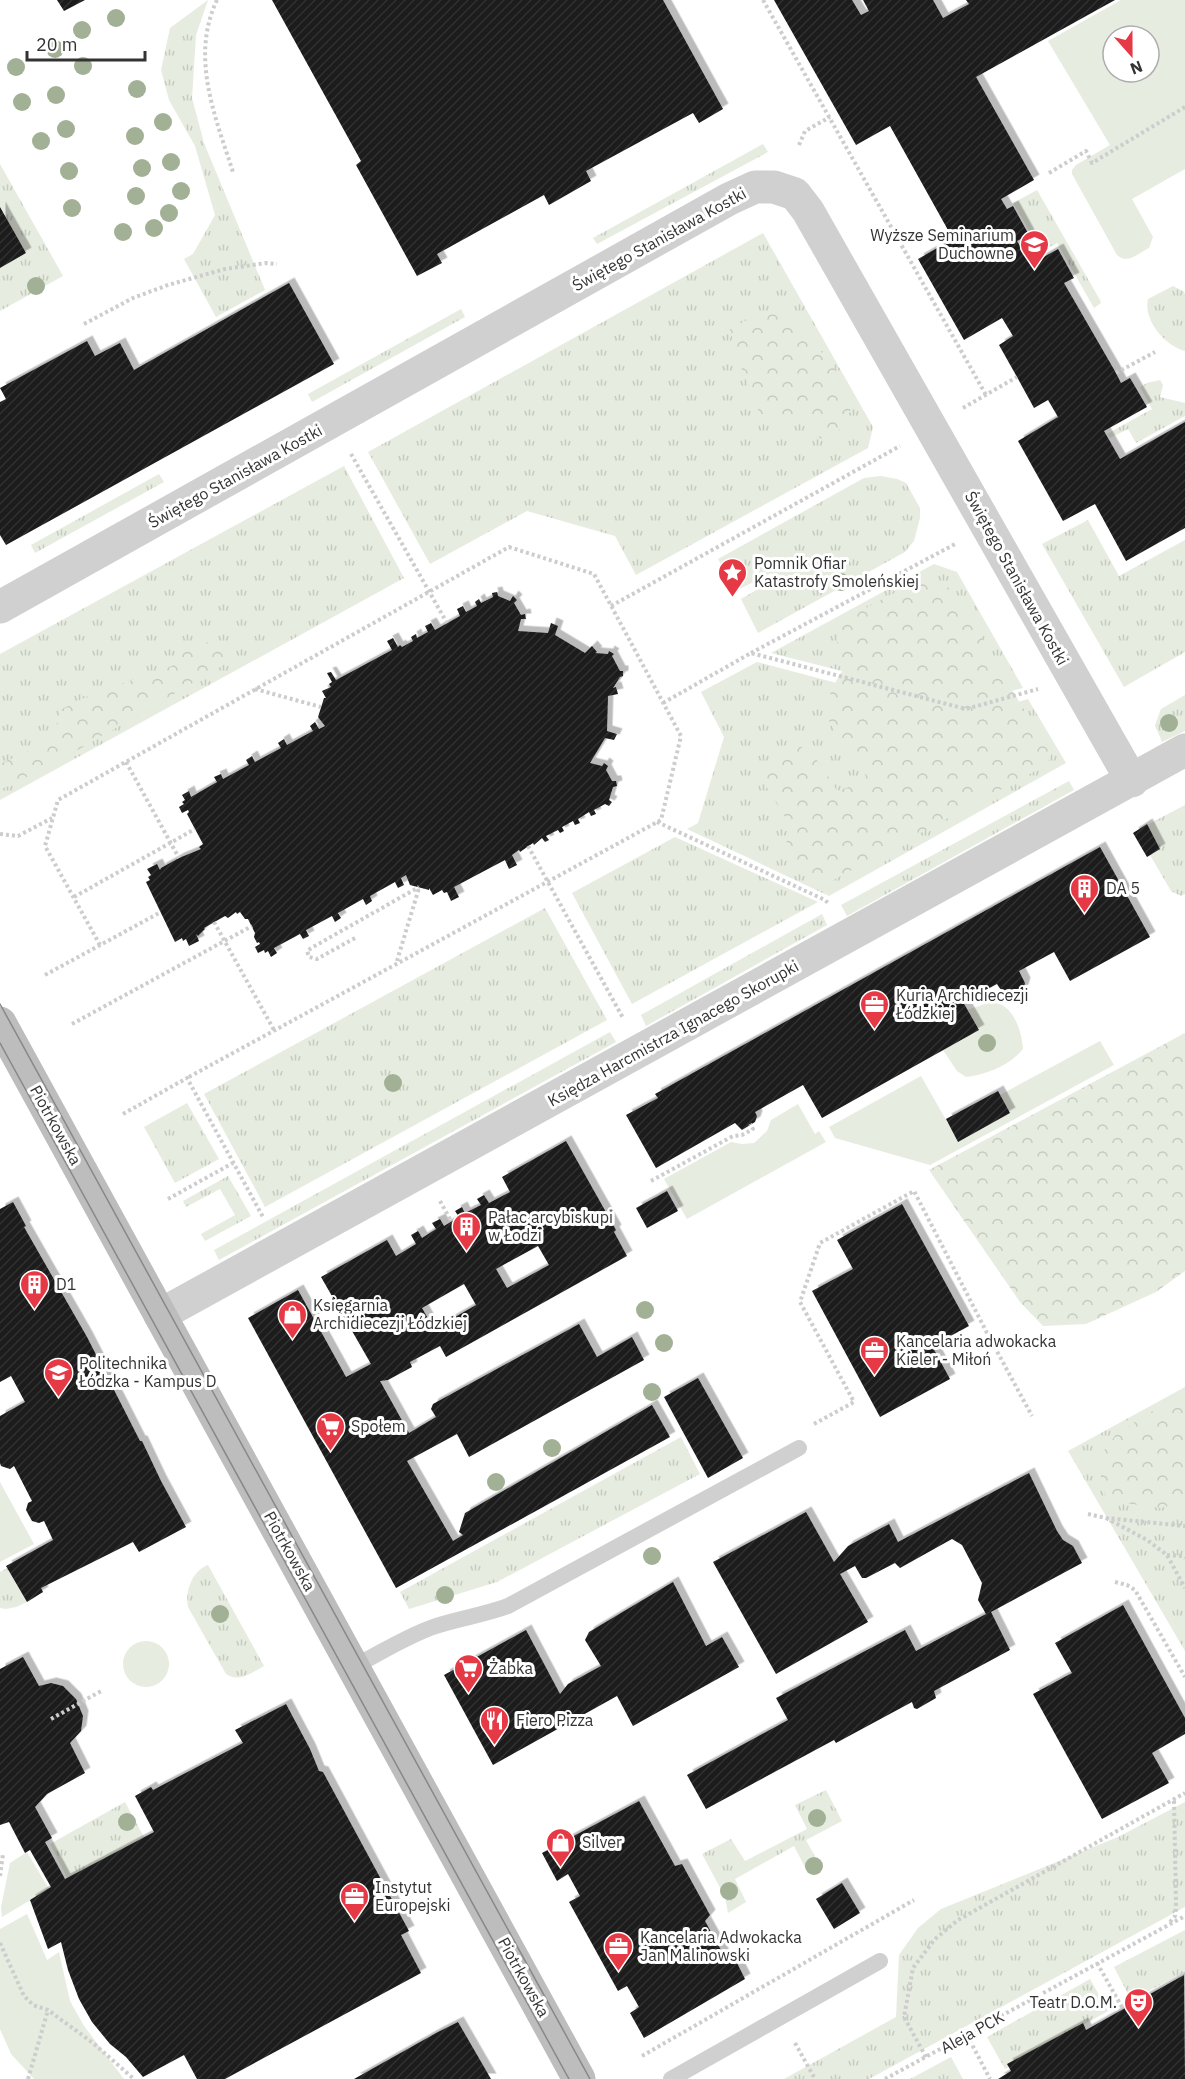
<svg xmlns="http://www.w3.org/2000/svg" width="1185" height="2079" viewBox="0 0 1185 2079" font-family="'IBM Plex Sans',sans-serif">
<defs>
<pattern id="grass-tufts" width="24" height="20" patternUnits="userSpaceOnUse" patternTransform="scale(1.5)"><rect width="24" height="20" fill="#e6ecdf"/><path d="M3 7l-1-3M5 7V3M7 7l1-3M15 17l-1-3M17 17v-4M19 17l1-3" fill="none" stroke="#c6cbc0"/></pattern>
<pattern id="forest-crowns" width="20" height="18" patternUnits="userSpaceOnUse" patternTransform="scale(1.5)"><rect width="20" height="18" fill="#e6ecdf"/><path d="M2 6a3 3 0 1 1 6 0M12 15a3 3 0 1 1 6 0" fill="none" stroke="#c6cbc0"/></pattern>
<pattern id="building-hatch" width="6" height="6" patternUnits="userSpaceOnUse" patternTransform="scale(1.5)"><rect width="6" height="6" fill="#1a1a1a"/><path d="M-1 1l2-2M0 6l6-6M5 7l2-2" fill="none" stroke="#333"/></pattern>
<filter id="shadow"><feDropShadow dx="5.5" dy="-5.5" stdDeviation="0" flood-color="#0004"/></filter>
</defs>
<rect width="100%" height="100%" fill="#fff"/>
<path fill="url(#grass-tufts)" d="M208,0L196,35L192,98L204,143L265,290L216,317L184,259L193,254L215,215L195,146L169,100L161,70L170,28Z
M763,144L768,152L597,244L593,238Z
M0,164L63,276L0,311V268L26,253L0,207Z
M1037,190L1100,300L1101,303L1094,308L1057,243L1030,258L1022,244L1033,237L1013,203Z
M763,233L873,427L868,448L636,575L615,536L527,511L430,564L368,452Z
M1173,286L1183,291L1185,294V351C1165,346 1143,320 1148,299Z
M461,309L465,317L312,402L308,394Z
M1160,380L1163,385L1160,397L1185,403V416L1136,443L1128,429L1110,438L1107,434L1152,409L1140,387L1147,383Z
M344,466L404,578L0,800V654Z
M159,474L164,482L35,553L31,545Z
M881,476L897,479L906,483L920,508V518L914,541L905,552L758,633L741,599L775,579L771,573L736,591L718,559L864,478Z
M1088,520L1119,576L1185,540V652L1124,687L1042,544Z
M934,564L957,572L1023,688L964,702L771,653Z
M757,662L965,717L1028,699L1066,763L829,896L687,829L698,823L724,737L701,692Z
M1185,695V731L1162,742L1155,725L1161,709Z
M1069,781L1074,790L847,916L841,905Z
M1185,805V894L1181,896L1171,891L1150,855L1160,849L1147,825Z
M675,837L818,902L632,1004L572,893Z
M545,908L607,1020L265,1207L204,1094Z
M822,914L827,925L646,1026L641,1015Z
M610,1032L616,1042L219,1260L214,1250Z
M187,1103L219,1159L175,1183L144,1127Z
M228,1176L251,1216L205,1241L201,1234L235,1215L220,1189L186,1207L183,1201Z
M1185,1387V1651L1068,1451Z
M681,1437L700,1474L497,1582L409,1609L400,1592Z
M208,1565L264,1666C251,1673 240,1683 226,1674L188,1607C185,1591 192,1571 208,1565Z
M7,1568L27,1602L16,1607L6,1609L0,1608V1572Z
M826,1790L842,1821L806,1840L821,1868L815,1874L808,1873L794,1846L735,1879L746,1902L728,1913L725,1897L702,1854L731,1839L745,1861L807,1829L795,1805Z
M125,1802L144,1837L67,1878L50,1844Z
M1185,1802V1907L869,2079H784L896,2017L899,1955L918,1928L941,1909L1118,1837Z
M1185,1930V1972L1131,2000L1114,1967Z
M1090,1979L1108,2011L1005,2069L987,2037Z
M951,2057L963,2079H910Z"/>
<path fill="url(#forest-crowns)" d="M786,313L833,365L851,409L843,428L820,439L808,412L781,423L762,419L738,360L730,329L755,316Z
M931,577L954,591L981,634L990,656L1052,753L1046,765L826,884L800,869L786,853L788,822L763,781L767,761L798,744L821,764L837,791L867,781L863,767L846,753L827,717L831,690L842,671L835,651L842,621L890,595Z
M217,640L232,660L59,761L7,787L0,789V764L26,752L54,735L60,710L90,695L172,666L181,649Z
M1185,1033V1271L1156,1292L1086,1324L1043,1326L1020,1302L929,1170Z
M1185,1391V1502L1160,1508L1125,1503L1106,1498L1097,1460L1117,1433Z"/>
<path fill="#e6ecdf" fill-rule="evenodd" d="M1121,0H1185V169L1132,199L1153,237L1149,248C1138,253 1128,265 1117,255L1072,174V170L1076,165L1110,145L1048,41ZM1113,36H1149V72H1113Z
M991,1002C995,1003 1002,1004 1005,1007C1017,1016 1022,1035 1023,1049C1009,1066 987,1074 966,1077L957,1071L943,1050L978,1030L967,1010Z
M1100,1041L1114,1065L930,1165L835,1138L829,1127L921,1076L958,1141L1010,1113L1000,1095Z
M798,1104L815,1134L819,1131L826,1142L687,1219L664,1179L731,1142L742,1144L754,1143L767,1131L771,1120Z
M0,1482L34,1544L0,1562Z
M123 1664a23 23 0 1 1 46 0a23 23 0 1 1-46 0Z
M27,1852L49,1889L2,1917L1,1907L10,1863Z
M27,1914L47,1960L59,1952L70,2001L84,2026L124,2079H34L11,2054L0,2029V1929Z"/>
<path fill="url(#building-hatch)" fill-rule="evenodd" filter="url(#shadow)" d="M57,0H85L64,11Z
M272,0H663L723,109L699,123L693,113L586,171L591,181L549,205L544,195L437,254L442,263L417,276L356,165L361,161Z
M774,0H852L861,15L869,11L863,0H933L943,18L969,4L966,0H1115L976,77L1034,180L1001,199L1007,209L1013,206L1029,235L1017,241L1031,264L1058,249L1074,278L1064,283L1116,373L1121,383L1130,378L1147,407L1104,431L1120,459L1185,422V528L1126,561L1095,504L1063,521L1018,441L1058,417L1048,400L1034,408L1017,377L999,345L1013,336L1002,318L964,340L918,259L953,239L890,126L856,145Z
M0,207L26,253L0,268Z
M289,283L334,364L6,545L0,535V402L6,399L0,388L87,341L95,356L120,343L134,370Z
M497,592L498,596L510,601L513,596L517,600L514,603L521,615L525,614L526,619H521L518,631L548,633L551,623L558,626L555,635L585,653L592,646L597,652L595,653L608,654L609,651L614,654L612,656L620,671H623V676L620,677L613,688L616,687L618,694L608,696L607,731L617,734L614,740L605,738L590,763L602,766L604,763L608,766L606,770L612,781H616L617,786L613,787L609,800L612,802L609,806L605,804L594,810L596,814L591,816L589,812L578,819L580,823L575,825L573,821L562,827L564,831L560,833L558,830L546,836L549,840L545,842L542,838L534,845L533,843L520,852L519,850L512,855L517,865L509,869L505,860L454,887L459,897L451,901L447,892L444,893L442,890L433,895L429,888V890L410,885L406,875L401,878L404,885L398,888L395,882L370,896L372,901L366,905L363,899L338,913L341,918L335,922L332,916L306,930L309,936L303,939L300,934L274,948L277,953L271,957L268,951L265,953L264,950L258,953L255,947L260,944L259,942L257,943L254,937L255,933L248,919H245L240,912L237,914L236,912L228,918L225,916L204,928L205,929L198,936L196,934L199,941L189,946L186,939L183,941L182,938L175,942L146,882L150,880L148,877L151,875L147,869L157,864L160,870L161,868L179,858L201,849L199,847L203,844L187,814L189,812L188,810L182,813L179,807L184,804L182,802L185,800L182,795L189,791L191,797L217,782L214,777L221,774L223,779L249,765L246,760L252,756L255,762L281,748L278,743L284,739L287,745L313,731L310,726L315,722L319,729L325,726L318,717L324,698H326L322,691L331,687L329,684L332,682L327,673L331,672L336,680L392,650L387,641L393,638L398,647L400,645L402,647L413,641L411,637L416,634L417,638L428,632L425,626L431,623L435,630L460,616L457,609L463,606L466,612L477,606L475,602L479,599L481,603L493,597L492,593Z
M1147,824L1160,849L1147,857L1133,833Z
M1100,847L1150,937L1070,981L1054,952L1019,971L1025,983L1023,990L1011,997L1005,996L997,984L963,1002L979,1030L822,1118L803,1085L755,1112L757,1116L755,1122L742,1130L735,1123L656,1168L626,1115L658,1098L655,1094Z
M998,1091L1010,1113L958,1142L946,1119Z
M566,1141L616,1230L614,1232L627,1256L446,1357L440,1346L410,1362L412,1367L388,1380L380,1381L409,1433L436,1417L431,1409L433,1404L579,1324L597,1357L632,1337L644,1360L469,1457L457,1434L407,1461L453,1541L463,1535L459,1532L465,1513L652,1405L670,1437L396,1588L248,1318L298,1290L346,1377L371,1364L321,1277L387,1240L396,1256L416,1244L411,1235L418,1231L422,1238L436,1229L432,1223L440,1219L444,1226L459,1217L455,1211L462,1207L465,1213L481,1205L477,1199L484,1195L489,1203L510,1192L502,1177ZM538,1246L549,1265L507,1288L496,1269ZM464,1284L476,1305L434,1329L422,1308Z
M667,1191L678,1211L647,1228L636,1208Z
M13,1202L26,1226L24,1227L87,1337L140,1441H142L161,1481L186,1527L139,1552L133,1542L41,1588L43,1592L27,1602L6,1566L53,1540L44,1521L39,1523L32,1521L26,1510L28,1503L32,1501L14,1466L10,1469L1,1466L0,1463V1416L25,1402L11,1376L0,1382V1209Z
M902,1204L969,1326L932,1346L950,1379L880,1417L812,1291L853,1269L837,1240Z
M698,1378L743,1458L708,1478L664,1397Z
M1029,1473L1057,1531L1063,1540L1073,1546L1082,1563L991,1612L1010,1650L934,1691L936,1698L917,1709L914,1708L912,1702L836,1743L834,1740L706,1809L687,1775L788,1720L776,1698L905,1630L916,1651L986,1614L978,1600L982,1583L962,1545L952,1539L900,1568L895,1563L866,1578H862L855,1566L840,1574L868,1622L776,1674L713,1562L806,1512L834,1562L848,1546L889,1524L898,1542Z
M673,1582L706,1646L722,1637L739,1667L633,1726L617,1696L493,1765L444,1675L526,1630L560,1694L568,1684L601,1666L585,1640L589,1632Z
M1123,1605L1185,1718V1734L1152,1753L1169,1783L1102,1819L1033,1694L1072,1673L1055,1643Z
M23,1657L39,1686L51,1683L63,1686L76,1699L83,1716L81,1731L70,1743L85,1773L47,1794L35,1807L52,1838L45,1842L65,1879L154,1832L135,1796L151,1787L153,1790L243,1743L235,1730L286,1704L310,1749L319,1771L323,1772L409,1931L401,1935L421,1973L225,2079H197L184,2055L143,2077L126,2057L110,2044L92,2022L79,1999L68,1970L61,1942L48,1949L30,1900L51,1887L30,1850L25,1853L9,1822L0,1825V1669Z
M639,1801L675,1866L682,1864L710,1915L705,1921L727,1961L732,1958L735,1959L745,1979L644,2038L630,2013L639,2007L627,1986L618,1991L569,1902L580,1896L568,1874L557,1881L542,1853Z
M842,1883L860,1913L834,1929L816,1899Z
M1184,1975L1185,2079H998L1011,2071L1007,2064L1083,2023L1086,2030Z
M458,2022L491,2079H354L438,2032Z"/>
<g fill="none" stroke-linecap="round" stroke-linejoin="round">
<path stroke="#cdcdcd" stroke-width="4" stroke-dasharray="3 3" stroke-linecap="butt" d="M217,0C190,57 215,116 233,172
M763,0L986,395
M799,145L805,131L830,117
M1049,173L1086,151L1092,163L1185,107
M84,324L133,298L168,285L225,269L266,263L277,264
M1116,373L1155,352
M963,408L1017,377
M351,454L447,623
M611,606L900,446
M751,653L957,543
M255,689L321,707
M663,703L751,653L966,709L1038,689
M126,762L179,858
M657,822L825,900L829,904
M0,834L18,836L52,818
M528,846L623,1018
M74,897L195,829
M214,922L274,1030
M355,938L317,959L309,957L307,951L313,947L419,887
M100,945L45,846L58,800L509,547L594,574L681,736L661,820L187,1078
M397,961L419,888
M45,975L161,912
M72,1024L252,926
M123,1114L187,1078L263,1217
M651,1181L733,1136L742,1135L753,1129L750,1124
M168,1199L233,1163
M440,1201L451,1221
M814,1424L854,1402L800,1302L820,1243L914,1191L986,1331L1032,1416
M1088,1514L1106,1518L1185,1526
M1106,1518L1147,1540L1167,1555L1185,1588
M1167,1555L1182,1556L1185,1558
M1115,1582L1127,1585L1135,1590L1185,1677
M51,1719L103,1690
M0,1876L3,1854
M1170,1922L1175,1916L1176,1903L1174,1800
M0,1943L24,1996L33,2005L48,2010L93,2043L134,2079
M1097,1963L1123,2009
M967,2035L990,2079
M795,2043L815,2079
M642,2056L914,1900
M926,2057L904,2017L913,1968L935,1939L958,1920L1185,1793
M28,2079L48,2010
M885,2079L1185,1916"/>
<path stroke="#d0d0d0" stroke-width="16" d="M353,1667C381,1653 406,1636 436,1626C460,1618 484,1615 508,1606L799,1448
M671,2079L880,1961"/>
<path stroke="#d0d0d0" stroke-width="33" d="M0,607L729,199L755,187H774L795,194L808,211L1132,781
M160,1315L1185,750"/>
<path stroke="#bdbdbd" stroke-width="33" d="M0,1023L579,2079"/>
<path stroke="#888" stroke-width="1.5" d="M0,1004L590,2079
M0,1043L569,2079"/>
</g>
<g fill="#a2b095">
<circle cx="116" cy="18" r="9"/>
<circle cx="82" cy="30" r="9"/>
<circle cx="55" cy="49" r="9"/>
<circle cx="83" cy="66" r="9"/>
<circle cx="16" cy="67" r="9"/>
<circle cx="137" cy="89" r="9"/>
<circle cx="56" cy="95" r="9"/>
<circle cx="22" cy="102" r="9"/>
<circle cx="163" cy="122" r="9"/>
<circle cx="66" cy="129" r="9"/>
<circle cx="135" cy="136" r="9"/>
<circle cx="41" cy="141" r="9"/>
<circle cx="171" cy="162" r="9"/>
<circle cx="142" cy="168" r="9"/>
<circle cx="69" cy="171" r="9"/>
<circle cx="181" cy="191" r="9"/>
<circle cx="136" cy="196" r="9"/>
<circle cx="72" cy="208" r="9"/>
<circle cx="169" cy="213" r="9"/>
<circle cx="154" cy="228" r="9"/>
<circle cx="123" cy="232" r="9"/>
<circle cx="36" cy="286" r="9"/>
<circle cx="841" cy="582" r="9"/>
<circle cx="1169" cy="723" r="9"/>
<circle cx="987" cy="1043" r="9"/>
<circle cx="393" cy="1083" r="9"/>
<circle cx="645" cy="1310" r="9"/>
<circle cx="664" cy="1343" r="9"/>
<circle cx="652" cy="1392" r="9"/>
<circle cx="552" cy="1448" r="9"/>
<circle cx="496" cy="1482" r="9"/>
<circle cx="652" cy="1556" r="9"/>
<circle cx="445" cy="1595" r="9"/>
<circle cx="220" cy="1614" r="9"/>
<circle cx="817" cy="1818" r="9"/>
<circle cx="127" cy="1822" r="9"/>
<circle cx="814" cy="1866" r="9"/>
<circle cx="729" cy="1891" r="9"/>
</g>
<defs>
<symbol id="university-pin" viewBox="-11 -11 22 30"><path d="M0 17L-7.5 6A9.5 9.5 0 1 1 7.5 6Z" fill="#e63946" stroke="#fff"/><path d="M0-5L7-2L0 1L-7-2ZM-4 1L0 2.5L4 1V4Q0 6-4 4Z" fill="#fff"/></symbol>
<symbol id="sight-pin" viewBox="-11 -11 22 30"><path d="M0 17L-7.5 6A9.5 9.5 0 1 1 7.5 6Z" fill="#e63946" stroke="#fff"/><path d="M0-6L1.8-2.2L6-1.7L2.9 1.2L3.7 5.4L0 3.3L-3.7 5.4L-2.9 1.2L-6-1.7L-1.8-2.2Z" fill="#fff"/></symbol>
<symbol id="building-pin" viewBox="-11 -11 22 30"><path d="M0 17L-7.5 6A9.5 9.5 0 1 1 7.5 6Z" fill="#e63946" stroke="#fff"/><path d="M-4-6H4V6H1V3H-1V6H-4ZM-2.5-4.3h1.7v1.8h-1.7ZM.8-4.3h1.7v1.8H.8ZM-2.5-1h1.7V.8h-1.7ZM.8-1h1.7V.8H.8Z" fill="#fff"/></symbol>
<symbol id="office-pin" viewBox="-11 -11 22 30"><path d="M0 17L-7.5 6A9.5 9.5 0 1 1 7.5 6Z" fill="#e63946" stroke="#fff"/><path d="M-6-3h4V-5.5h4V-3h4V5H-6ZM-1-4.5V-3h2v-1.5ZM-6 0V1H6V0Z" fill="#fff"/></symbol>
<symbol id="shop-pin" viewBox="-11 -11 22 30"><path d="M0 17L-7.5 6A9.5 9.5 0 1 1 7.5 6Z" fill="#e63946" stroke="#fff"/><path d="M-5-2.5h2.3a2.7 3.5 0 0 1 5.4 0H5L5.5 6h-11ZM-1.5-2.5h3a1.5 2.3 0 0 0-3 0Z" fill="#fff"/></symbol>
<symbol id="supermarket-pin" viewBox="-11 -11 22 30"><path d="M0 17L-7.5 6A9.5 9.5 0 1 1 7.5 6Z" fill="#e63946" stroke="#fff"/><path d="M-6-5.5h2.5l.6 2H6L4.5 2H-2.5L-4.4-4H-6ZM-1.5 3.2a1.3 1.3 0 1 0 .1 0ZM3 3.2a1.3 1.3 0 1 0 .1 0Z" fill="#fff"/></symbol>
<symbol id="restaurant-pin" viewBox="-11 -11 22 30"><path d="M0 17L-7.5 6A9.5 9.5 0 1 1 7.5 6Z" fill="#e63946" stroke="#fff"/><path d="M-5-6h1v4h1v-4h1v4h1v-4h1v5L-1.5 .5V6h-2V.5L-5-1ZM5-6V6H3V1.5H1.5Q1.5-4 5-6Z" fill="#fff"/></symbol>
<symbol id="theatre-pin" viewBox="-11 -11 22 30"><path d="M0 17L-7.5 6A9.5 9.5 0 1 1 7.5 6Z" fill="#e63946" stroke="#fff"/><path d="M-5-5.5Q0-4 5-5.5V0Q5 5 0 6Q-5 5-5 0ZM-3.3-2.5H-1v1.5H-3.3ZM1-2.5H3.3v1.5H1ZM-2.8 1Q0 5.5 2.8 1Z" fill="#fff"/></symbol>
</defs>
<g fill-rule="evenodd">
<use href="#university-pin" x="1018" y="228" width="33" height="45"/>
<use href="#sight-pin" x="716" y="556" width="33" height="45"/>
<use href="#building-pin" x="1068" y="872" width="33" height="45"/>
<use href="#office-pin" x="858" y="988" width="33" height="45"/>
<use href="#building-pin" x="450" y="1210" width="33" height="45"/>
<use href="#building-pin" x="18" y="1268" width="33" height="45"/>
<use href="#shop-pin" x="276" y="1298" width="33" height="45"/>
<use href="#office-pin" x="858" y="1334" width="33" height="45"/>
<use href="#university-pin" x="42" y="1356" width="33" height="45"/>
<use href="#supermarket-pin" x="314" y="1410" width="33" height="45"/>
<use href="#supermarket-pin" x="452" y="1652" width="33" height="45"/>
<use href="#restaurant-pin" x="478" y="1704" width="33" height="45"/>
<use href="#shop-pin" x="544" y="1826" width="33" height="45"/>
<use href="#office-pin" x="338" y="1880" width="33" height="45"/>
<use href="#office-pin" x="602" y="1930" width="33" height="45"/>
<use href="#theatre-pin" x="1122" y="1986" width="33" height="45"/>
</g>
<g text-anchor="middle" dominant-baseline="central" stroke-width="6" stroke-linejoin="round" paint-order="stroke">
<g font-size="16" fill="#333" stroke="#fff" text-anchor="start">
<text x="1014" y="235" text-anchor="end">Wyższe Seminarium<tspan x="1014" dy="18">Duchowne</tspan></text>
<text x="754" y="563">Pomnik Ofiar<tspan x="754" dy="18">Katastrofy Smoleńskiej</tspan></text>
<text x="1106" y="888">DA 5</text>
<text x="896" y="995">Kuria Archidiecezji<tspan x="896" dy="18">Łódzkiej</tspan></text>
<text x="488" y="1217">Pałac arcybiskupi<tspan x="488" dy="18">w Łodzi</tspan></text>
<text x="56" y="1284">D1</text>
<text x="313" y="1305">Księgarnia<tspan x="313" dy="18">Archidiecezji Łódzkiej</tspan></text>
<text x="896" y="1341">Kancelaria adwokacka<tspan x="896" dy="18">Kieler - Miłoń</tspan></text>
<text x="79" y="1363">Politechnika<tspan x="79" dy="18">Łódzka - Kampus D</tspan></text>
<text x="351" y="1426">Społem</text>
<text x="489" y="1668">Żabka</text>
<text x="516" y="1720">Fiero Pizza</text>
<text x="582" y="1842">Silver</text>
<text x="375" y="1887">Instytut<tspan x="375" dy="18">Europejski</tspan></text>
<text x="640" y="1937">Kancelaria Adwokacka<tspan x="640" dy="18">Jan Malinowski</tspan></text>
<text x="1117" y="2002" text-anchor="end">Teatr D.O.M.</text>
</g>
<g font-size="16" fill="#333" stroke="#fff">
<text transform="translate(659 239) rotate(-29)">Świętego Stanisława Kostki</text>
<text transform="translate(235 476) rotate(-29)">Świętego Stanisława Kostki</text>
<text transform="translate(1017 578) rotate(61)">Świętego Stanisława Kostki</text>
<text transform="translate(673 1033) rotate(-29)">Księdza Harcmistrza Ignacego Skorupki</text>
<text transform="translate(56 1125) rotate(61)">Piotrkowska</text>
<text transform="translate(290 1551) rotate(61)">Piotrkowska</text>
<text transform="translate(524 1977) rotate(61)">Piotrkowska</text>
<text transform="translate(972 2032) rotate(-29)">Aleja PCK</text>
</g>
</g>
<g transform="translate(1131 54) rotate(159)"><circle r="28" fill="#ffffff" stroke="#adadad" stroke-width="1.5"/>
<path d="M0-4.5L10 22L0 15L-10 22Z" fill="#e63946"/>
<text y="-9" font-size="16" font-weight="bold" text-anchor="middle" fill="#333333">N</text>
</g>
<path d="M27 51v9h118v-9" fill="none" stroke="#333333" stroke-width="3"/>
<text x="36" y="51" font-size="18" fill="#333333" stroke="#ffffff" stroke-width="4.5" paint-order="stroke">20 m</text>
</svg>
